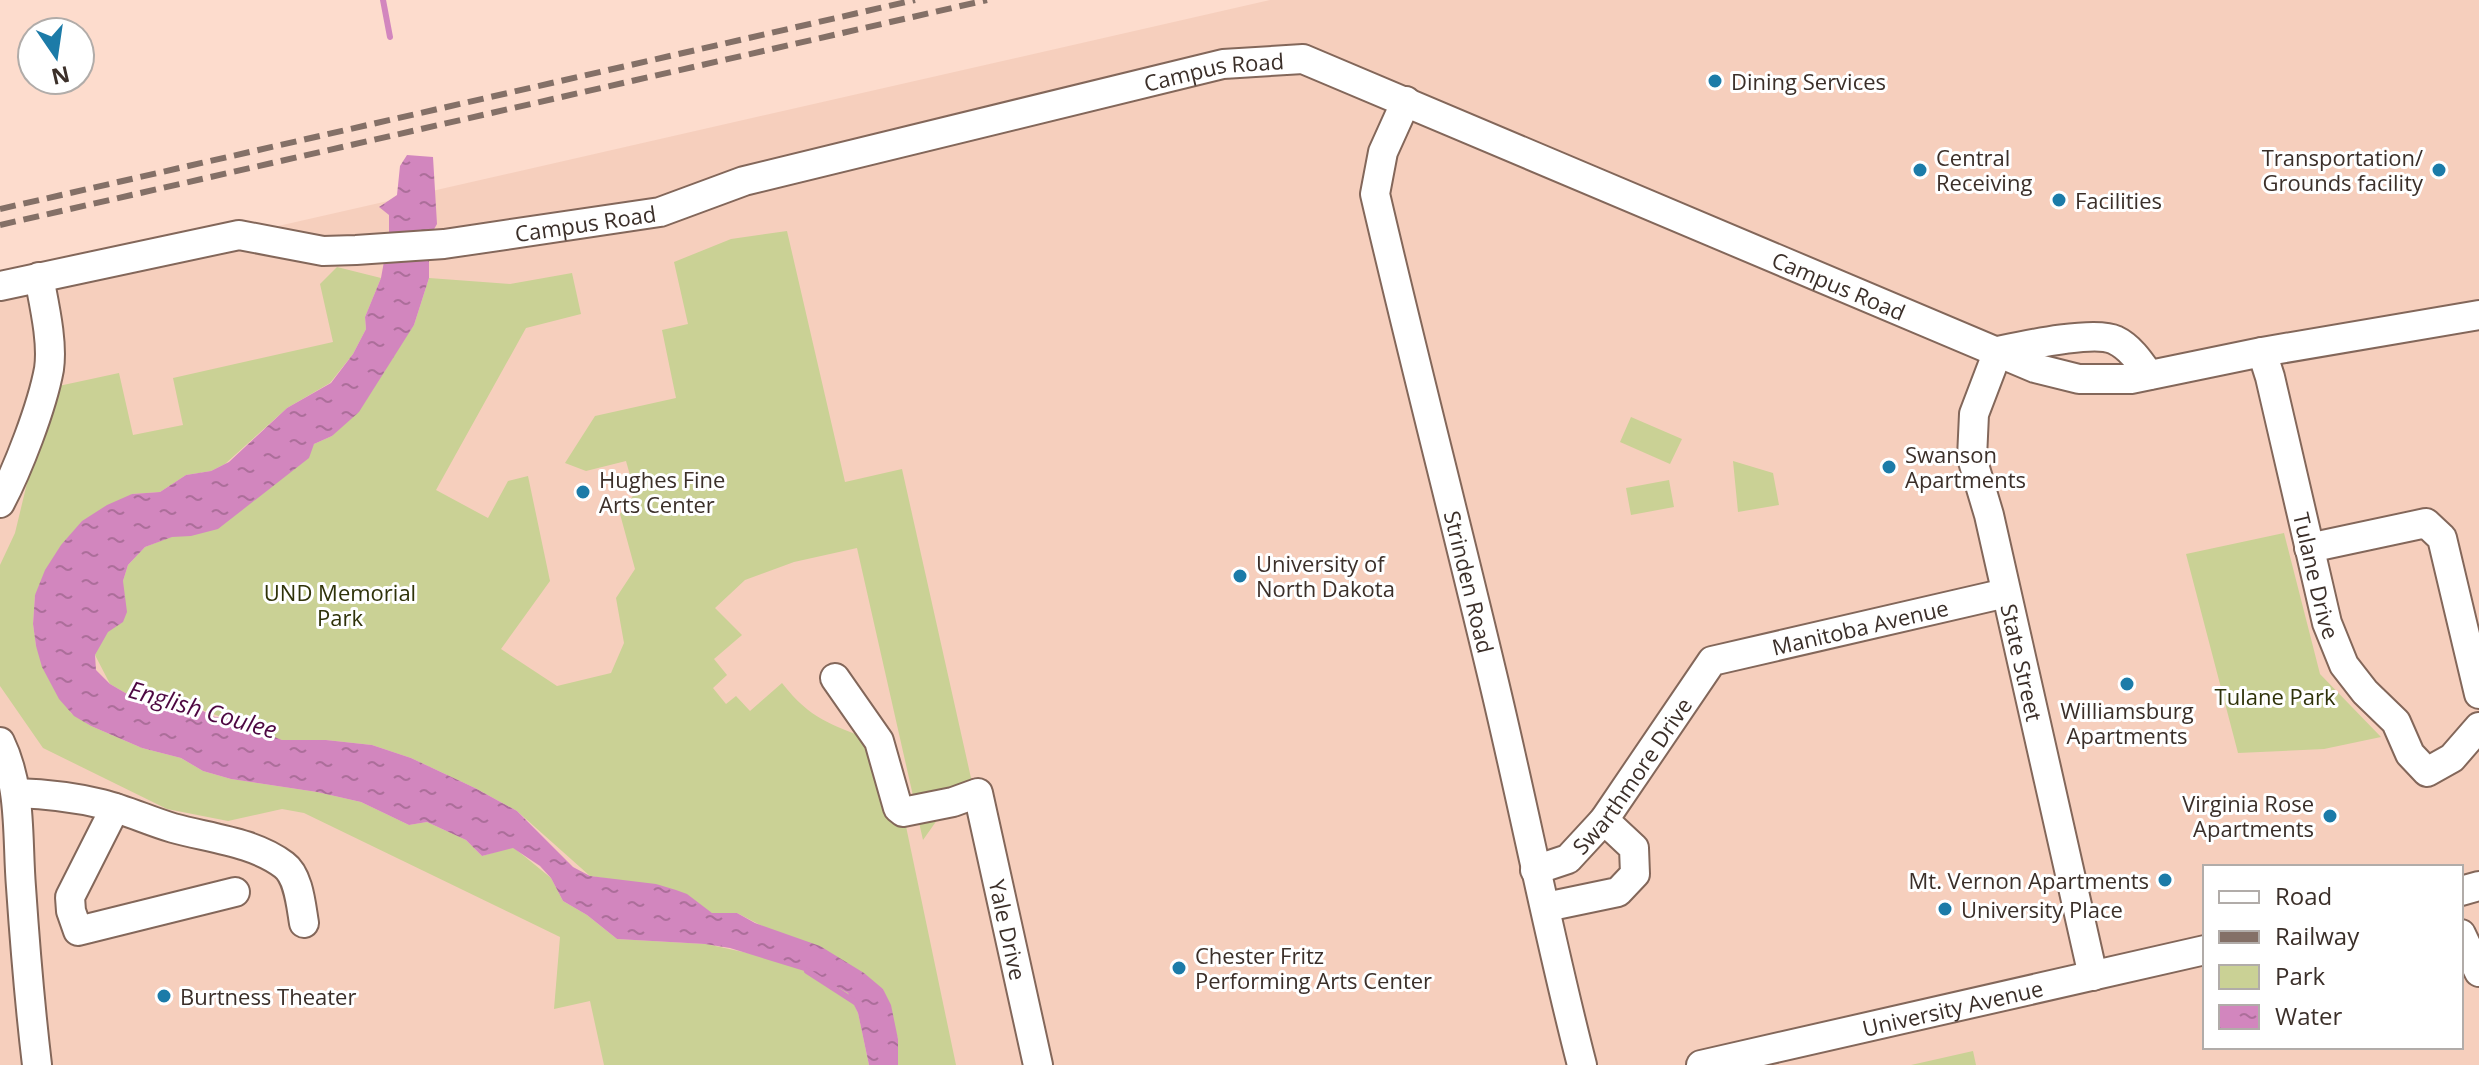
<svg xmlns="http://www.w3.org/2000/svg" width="2479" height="1065" viewBox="0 0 2479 1065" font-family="'Open Sans',sans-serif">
<defs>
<pattern id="water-ripples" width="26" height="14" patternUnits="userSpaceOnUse" patternTransform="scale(2)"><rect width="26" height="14" fill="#d286be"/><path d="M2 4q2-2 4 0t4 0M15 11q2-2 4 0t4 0" fill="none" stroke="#ac6e9a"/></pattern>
</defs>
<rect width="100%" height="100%" fill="#fddccd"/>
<path fill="#f6cfbd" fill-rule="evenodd" d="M1270,0H2479V1065H0V286L239,235ZM2205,867H2461V1047H2205Z"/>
<path fill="#cad195" d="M787,231L845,482L902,469L973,787L947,806L923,840L857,548L794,562L745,580L715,608L742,635L714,659L727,675L713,688L726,704L736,696L750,711L782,683C811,720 831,724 873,741L903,812L956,1065H898V1039L883,989L737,913H712L629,882L590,876L517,811L475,788L411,758L372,745L326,740H282L195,707L134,698L110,684L95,655L123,596V581L128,565L145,547L242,509L314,444L332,436L414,325L429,278L510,284L572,273L581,314L526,328L436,490L488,518L508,481L528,476L550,581L501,649L557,686L611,673L624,643L616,598L635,569L620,514L635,493L626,461L586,471L565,463L595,416L676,398L662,330L688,324L674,262L731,239Z
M337,267L381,278L365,317L366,329L353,354L330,383L287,408L225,464L211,471L186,475L160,492L132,494L35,595L33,624L36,646L71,713L91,726L142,748L181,758L203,771L231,779L317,792L361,802L409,825L427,822L466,840L482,856L513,847L551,878L563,901L587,915L617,939L706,944L795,963L849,993L858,1013L869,1065H604L590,1001L554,1009L560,937L304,813L282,809L228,821L167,809L43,748L0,686V565L15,533L40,429L54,387L119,373L133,435L183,425L173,378L333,342L320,284Z
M1631,417L1682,439L1670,464L1620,442Z
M1733,461L1773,473L1779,505L1738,512Z
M1669,480L1674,507L1631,515L1626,488Z
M2284,533L2320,674L2381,737L2324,749L2238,753L2186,554Z
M1973,1051L1976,1065H1911Z"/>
<path fill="url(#water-ripples)" d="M407,155L433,157L437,224L429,238V278L414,325L359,412L332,436L314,444L309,458L218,529L191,536L172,537L145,547L128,565L123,581L127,612L123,622L108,632L95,655L96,670L110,684L134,698L195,707L215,717L245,718L247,726L282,740H326L372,745L411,758L475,788L517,811L573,867L590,876L656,884L676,890L687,894L712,913H737L755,923L820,946L864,973L883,989L891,1005L898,1039V1065H869L858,1013L848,993L811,973L730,948L705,944L617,939L587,915L563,901L551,878L540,866L513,848L482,856L466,840L427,822L409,825L361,802L317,792L231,779L203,771L181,758L142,748L91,726L74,716L59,699L42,667L36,646L33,624L35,595L45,570L61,545L82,521L107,505L132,494L160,492L186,475L211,471L229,462L287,408L331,383L353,354L366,329L365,317L381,278L389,234V215L379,207L397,195L400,166Z"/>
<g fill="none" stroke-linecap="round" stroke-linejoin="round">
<path stroke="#d286be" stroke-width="6" d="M383,0L390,37
M807,971L855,1002"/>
<defs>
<g id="minor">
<path id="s1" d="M1406,101L1383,152L1375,194C1412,353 1453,511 1491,670C1523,802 1548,934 1582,1065"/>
<path id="s2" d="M0,286L239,235L323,251L356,250L444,244L660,212L744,181L1223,64L1303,59L2035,368L2079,379H2131L2262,352L2479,315"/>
<path id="s3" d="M1998,351L1974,414L1972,458L1989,515L2093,976"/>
<path d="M1998,351C2022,346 2095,330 2115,340C2130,347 2140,362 2149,375"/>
<path id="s4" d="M2262,352L2270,377L2327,623L2344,665L2365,692L2396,722L2410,754L2427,772L2452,758L2479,727"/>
<path d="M0,503C18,469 42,407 49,369C53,342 44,304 39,277"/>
<path d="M2309,548L2426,523L2442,538L2479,694"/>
<path d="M835,678L879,741L898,808L903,812L953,802L975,794"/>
<path d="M0,742C22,787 17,837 21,887C25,946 30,1006 37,1065"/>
<path d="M16,793C45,794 74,797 102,804C126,810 149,821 173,828C209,838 254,842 284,865C299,876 301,906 304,923"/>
<path id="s5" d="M978,793L1038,1065"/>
<path d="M115,808L70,897L71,911L78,931L235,892"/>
<path id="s6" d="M1535,870L1568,859L1604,820L1712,661L2006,593"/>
<path d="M2461,891L2479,886"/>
<path d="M1546,907L1618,892L1635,874L1634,848L1604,820"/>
<path d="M2461,934L2479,972"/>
<path id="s7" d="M1701,1065L2205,950"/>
</g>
</defs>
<use href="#minor" stroke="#83675a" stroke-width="32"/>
<use href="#minor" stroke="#fff" stroke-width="28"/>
<path stroke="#847067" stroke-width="6" stroke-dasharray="16 8" stroke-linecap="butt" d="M0,209L915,0
M0,225L987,0"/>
</g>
<g fill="#1c7ba8" stroke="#fff" stroke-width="3">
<circle cx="1715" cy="81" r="8"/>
<circle cx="1920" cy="170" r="8"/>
<circle cx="2439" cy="170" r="8"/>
<circle cx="2059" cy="200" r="8"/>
<circle cx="1889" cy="467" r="8"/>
<circle cx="583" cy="492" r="8"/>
<circle cx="1240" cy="576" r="8"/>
<circle cx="2127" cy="684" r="8"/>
<circle cx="2330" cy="816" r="8"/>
<circle cx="2165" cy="880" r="8"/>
<circle cx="1945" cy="909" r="8"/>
<circle cx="1179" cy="968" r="8"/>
<circle cx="164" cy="996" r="8"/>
</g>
<g text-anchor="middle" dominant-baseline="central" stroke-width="6" stroke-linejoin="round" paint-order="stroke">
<g font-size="22" fill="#3b2f29" stroke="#fff">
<text stroke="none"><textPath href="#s2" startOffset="1242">Campus Road</textPath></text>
<text stroke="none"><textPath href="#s2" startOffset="594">Campus Road</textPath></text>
<text stroke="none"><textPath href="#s2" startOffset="1914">Campus Road</textPath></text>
<text stroke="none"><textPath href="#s4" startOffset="230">Tulane Drive</textPath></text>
<text stroke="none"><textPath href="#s1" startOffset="498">Strinden Road</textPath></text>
<text stroke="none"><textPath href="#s6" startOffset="432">Manitoba Avenue</textPath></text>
<text stroke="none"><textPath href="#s3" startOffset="322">State Street</textPath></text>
<text stroke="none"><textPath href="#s6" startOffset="140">Swarthmore Drive</textPath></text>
<text stroke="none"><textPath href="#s5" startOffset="140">Yale Drive</textPath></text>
<text stroke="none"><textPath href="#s7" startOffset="258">University Avenue</textPath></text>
</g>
<g font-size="22" fill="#3b2f29" stroke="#fff" text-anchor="start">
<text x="1731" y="81">Dining Services</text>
<text x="1936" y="157">Central<tspan x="1936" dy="25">Receiving</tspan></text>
<text x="2423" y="157" text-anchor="end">Transportation/<tspan x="2423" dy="25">Grounds facility</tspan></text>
<text x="2075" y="200">Facilities</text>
<text x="1905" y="454">Swanson<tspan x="1905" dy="25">Apartments</tspan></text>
<text x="599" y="479">Hughes Fine<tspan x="599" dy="25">Arts Center</tspan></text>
<text x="1256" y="563">University of<tspan x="1256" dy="25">North Dakota</tspan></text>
<text x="2127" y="710" text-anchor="middle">Williamsburg<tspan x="2127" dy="25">Apartments</tspan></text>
<text x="2314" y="803" text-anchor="end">Virginia Rose<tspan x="2314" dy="25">Apartments</tspan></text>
<text x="2149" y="880" text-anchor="end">Mt. Vernon Apartments</text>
<text x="1961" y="909">University Place</text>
<text x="1195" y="955">Chester Fritz<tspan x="1195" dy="25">Performing Arts Center</tspan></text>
<text x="180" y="996">Burtness Theater</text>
</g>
<g font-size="22" fill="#2f3209" stroke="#fff">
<text x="340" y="592">UND Memorial<tspan x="340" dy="25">Park</tspan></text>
<text x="2275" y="696">Tulane Park</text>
</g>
<g font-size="24" font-style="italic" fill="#4d0741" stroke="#fff">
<text transform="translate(203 709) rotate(16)">English Coulee</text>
</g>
</g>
<rect x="2203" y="865" width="260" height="184" fill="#ffffff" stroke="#b1aca9" stroke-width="2"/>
<rect x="2219" y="891" width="40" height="12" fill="#ffffff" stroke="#b1aca9" stroke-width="2"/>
<text x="2275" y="905" font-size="24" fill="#3b2f29">Road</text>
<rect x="2219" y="931" width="40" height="12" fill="#847067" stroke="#b1aca9" stroke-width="2"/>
<text x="2275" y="945" font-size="24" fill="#3b2f29">Railway</text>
<rect x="2219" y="965" width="40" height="24" fill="#cad195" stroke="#b1aca9" stroke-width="2"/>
<text x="2275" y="985" font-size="24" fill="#3b2f29">Park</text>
<rect x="2219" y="1005" width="40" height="24" fill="url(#water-ripples)" stroke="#b1aca9" stroke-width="2"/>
<text x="2275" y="1025" font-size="24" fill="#3b2f29">Water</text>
<g transform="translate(56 56) rotate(167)"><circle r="38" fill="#ffffff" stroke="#b1aca9" stroke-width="2"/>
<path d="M0-6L14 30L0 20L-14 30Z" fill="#1c7ba8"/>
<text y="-12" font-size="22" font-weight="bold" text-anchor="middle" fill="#3b2f29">N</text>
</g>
</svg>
